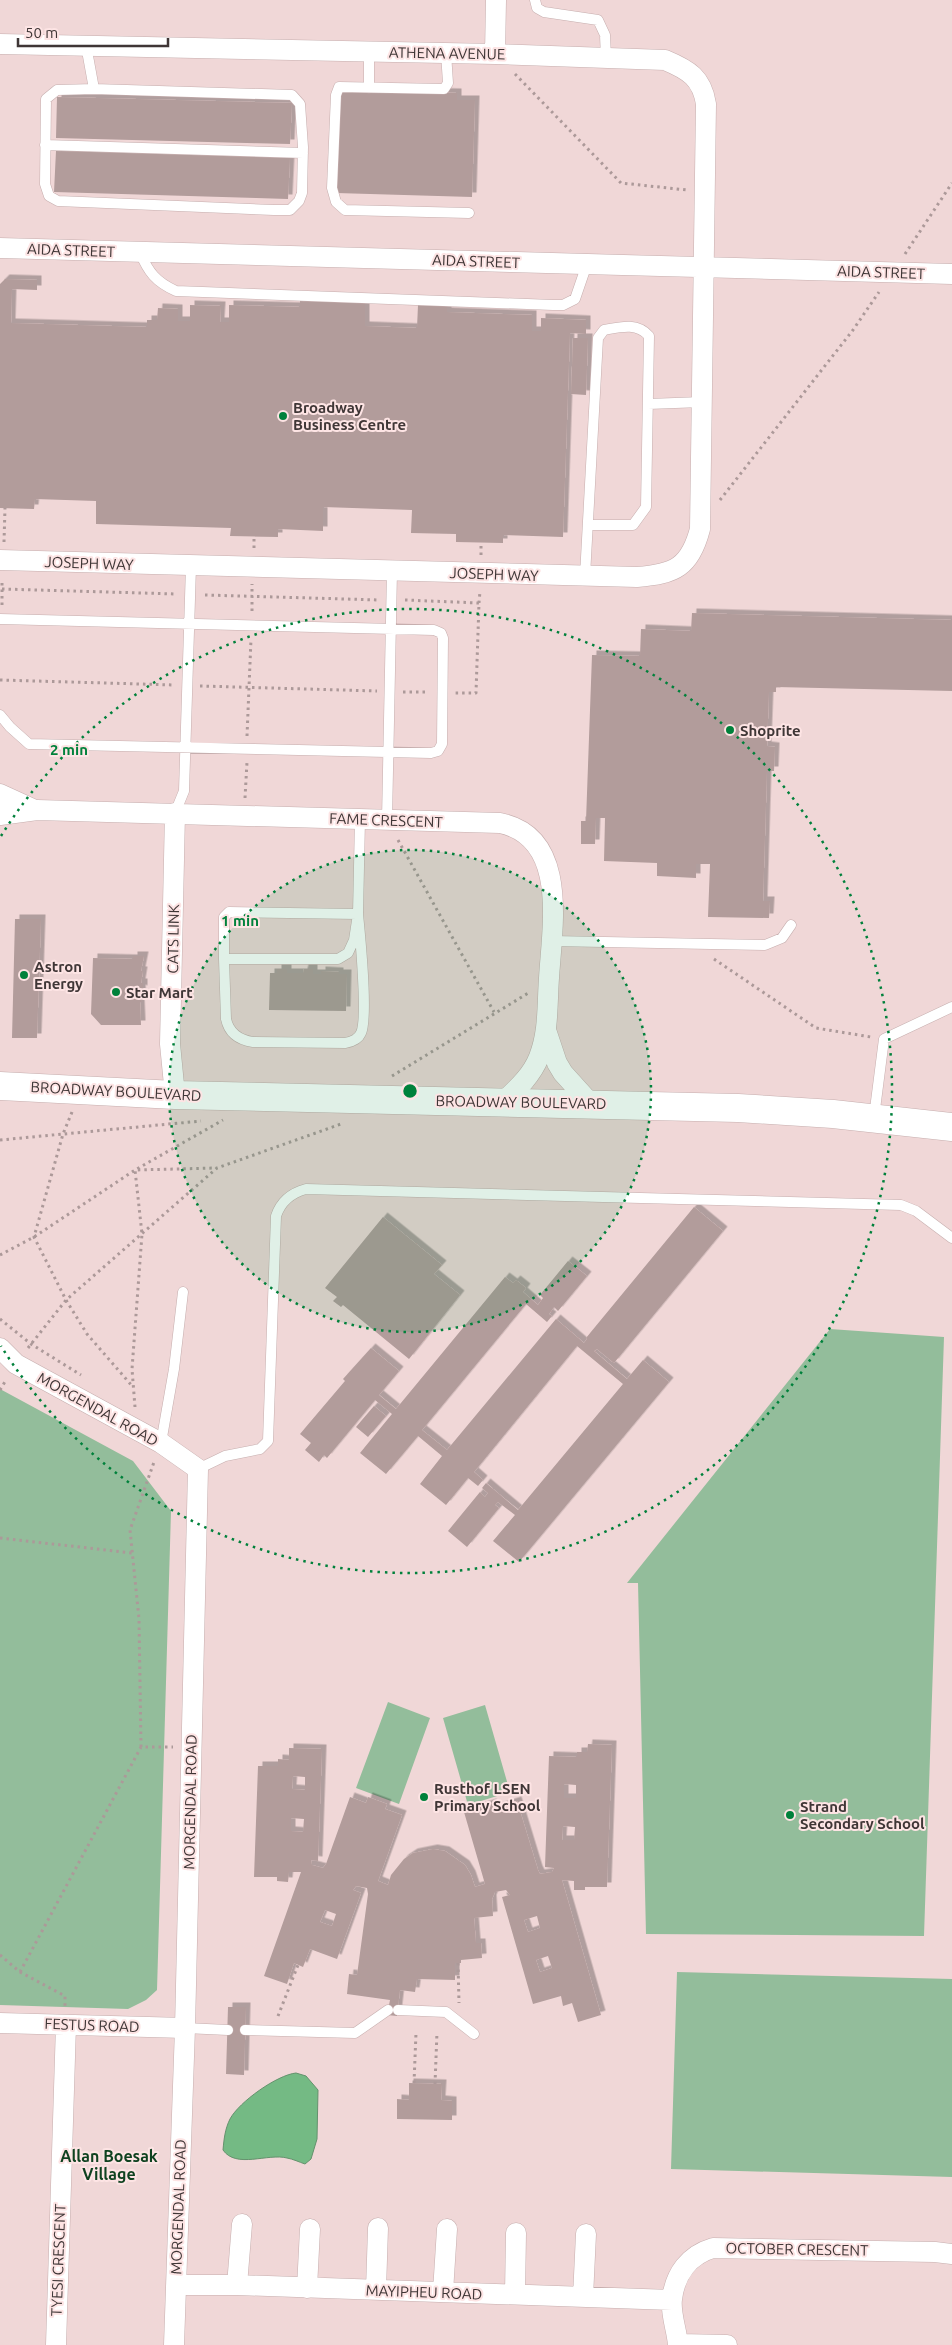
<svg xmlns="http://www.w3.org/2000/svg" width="952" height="2345" viewBox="0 0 952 2345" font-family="Ubuntu,sans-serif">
<defs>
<filter id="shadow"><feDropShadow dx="4.5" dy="-4.5" stdDeviation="0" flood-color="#0004"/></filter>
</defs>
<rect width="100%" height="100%" fill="#f0d7d7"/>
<path fill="#93bd9b" d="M830,1329L944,1337L924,1936L646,1934L638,1583H627Z
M0,1389L133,1461L171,1511L157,1990L146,2000L128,2009L0,2005Z
M388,1702L430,1718L399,1804L356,1788Z
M485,1705L510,1792L468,1805L443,1718Z
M677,1972L952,1979V2177L671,2169Z"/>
<path fill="#74ba84" stroke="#64926d" d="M296,2073L306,2076L318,2090L317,2139L311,2159L305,2164C299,2162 293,2159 287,2158C268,2153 236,2169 223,2150C224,2139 225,2129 230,2119C239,2102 277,2075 296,2073Z"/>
<path fill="#b29c9b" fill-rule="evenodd" filter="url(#shadow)" d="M339,90L457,93V100H475L472,197L336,193Z
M57,97L292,103L290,144L56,138Z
M56,151L290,158L288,199L54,192Z
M5,279L37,280V290L12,289L11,323L147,327V320H157L158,308L178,309V321H190V305L221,306L220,322H229V305L300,307V301L365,303V326L417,328L418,305L447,306V312L532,315V331H541V318L586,320V334L570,333L563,537L503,535V543L456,542V534L411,533L412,510L323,507V531L278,529V537L230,536L231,528L96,524V501L35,499L34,509L0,508V284Z
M573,338H588L586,395L571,394Z
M692,613L952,620V691L776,687V692H769L767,746L775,747L774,771H767L763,901H770L769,918L708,917L710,864H696V878L657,876V863L604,861L605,818H596L595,844H581V821H586L592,655L640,656L641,629L691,631Z
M15,919H41L37,1038H12Z
M133,956H144L141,971H143L141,983H143V990L141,989L142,1002H140L141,1025H101L91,1014L93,958L133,959Z
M277,969H287V973H303L304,969H313V974H321V971L339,972V974H347L346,1011L269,1010L270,973H277Z
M694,1207L723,1231L614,1363L597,1349L594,1351L627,1379L643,1360L669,1382L519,1562L493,1541L515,1515L498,1502L495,1505L499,1508L467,1547L448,1531L480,1492L485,1497L488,1493L482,1488L486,1483L518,1510L623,1384L577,1346L474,1472L483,1480L478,1486L468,1478L446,1505L420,1484L442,1456L418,1436L386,1474L360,1453L392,1414L375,1400L327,1458L324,1455L319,1462L305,1450L311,1443L300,1434L345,1381L343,1379L371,1348L399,1371L379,1395L396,1409L505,1277L513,1283L516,1280L526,1288L523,1292L538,1305L543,1298L540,1295L568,1261L587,1276L558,1311L554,1307L549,1314L552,1316L547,1322L526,1304L422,1430L447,1450L556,1319L584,1343L587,1339L586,1338Z
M383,1217L442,1265L434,1274L460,1295L409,1359L343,1305L341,1307L333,1301L337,1297L325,1288Z
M374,1406L386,1416L368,1437L356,1427Z
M588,1744L612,1745L607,1887H585V1890H574V1881L562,1880L601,2015L578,2022L572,2003L563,2006L561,1996L533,2004L502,1897L510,1895L506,1890L495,1892L492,1899L493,1916L474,1918L476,1943H481L482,1958L461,1960V1963H455V1980L417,1979L415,1992L400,1990L397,2016L387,2015L390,2000L347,1994L349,1974L357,1975L368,1894L367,1888L356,1886L353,1890L361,1893L337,1959L310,1949L303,1967L294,1963L287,1984L264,1976L301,1872H289L288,1882L277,1881V1877H254L258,1766H278V1759L289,1760V1748L322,1749L318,1861L311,1860L312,1865L323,1868L326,1864L350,1797L366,1803L368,1797L387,1804L385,1809L402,1815L378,1881L388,1885L391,1875L404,1859L413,1853L433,1849L445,1851L465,1865L471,1875L475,1887L485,1884L464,1812L492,1803L494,1808L517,1801L538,1870L540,1874L552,1872L554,1868L545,1867L549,1756L577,1757V1752H587ZM293,1776L305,1777V1790L292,1789ZM564,1784L576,1785V1798H564ZM291,1818L304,1819L303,1832L291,1831ZM563,1826L575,1827L574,1840H562ZM325,1910L336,1914L332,1926L320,1922ZM537,1916L540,1928L528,1932L524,1920ZM548,1956L552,1968L540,1972L536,1960Z
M228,2007H246L244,2075L226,2074Z
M409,2083L442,2084L441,2100L452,2101V2120L397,2119V2099L409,2100Z"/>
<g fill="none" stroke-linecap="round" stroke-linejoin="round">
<defs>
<path id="lane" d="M535,0L537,8L544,12L598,20L605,35L606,58
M86,45L94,89
M446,53L448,83L444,89L339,87L336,95L332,188L336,202L345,210L469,213
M369,88V51
M94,89L292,95L300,104L303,147L302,193L299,201L290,210H274L58,201L49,196L45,184L46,99L57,90Z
M45,145L303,153
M140,252C148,272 156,282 176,291L553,305H563L575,299L587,264
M648,404L702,402
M585,576L598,338L604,330C620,327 637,322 649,336L646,507L633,525H588
M0,619L434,630L441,633L443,638L442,744L438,751L431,753L29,744L10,727L0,715
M175,813L184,791L191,566
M387,820L392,571
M358,914C360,934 368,1018 361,1033C358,1040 351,1042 345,1043L253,1042C239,1040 229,1033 226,1019L224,959H338L348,953L354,940L358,914L360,819
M551,941L765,945L782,938L791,925
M224,959V917L229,912L358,914
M874,1117L884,1039L952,1007
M161,1443L174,1369L183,1292
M198,1469L225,1456L260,1449L268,1441L276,1216C281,1201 291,1193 306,1189L901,1205L916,1211L952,1238
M398,2010L446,2012L474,2034
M185,2028L228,2030
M245,2030L355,2033L388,2010"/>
<path id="street" d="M0,44L495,54L665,60C689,70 702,78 706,104L700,529C690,567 675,574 637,577L0,560
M495,54L496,0
M0,248L952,274
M0,794L35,810
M0,815L37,810L500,823C569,837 552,927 549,978C547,1005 549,1031 539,1057C532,1075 518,1088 504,1101
M547,1033L557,1063L563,1073L591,1104
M175,1095L170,1044L175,813
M0,1348L16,1364L161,1443L198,1469L185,2028L174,2345
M0,2023L185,2028
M176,2285H237L672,2300
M237,2285L242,2224
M307,2288L310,2229
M376,2290L378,2228
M443,2292L447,2229
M515,2294L516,2233
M583,2297L586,2234
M679,2344L727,2345
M56,2345L66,2025
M678,2345C677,2330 670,2313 672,2299C675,2274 689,2255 713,2248L935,2252L952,2254"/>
<path id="secondary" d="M0,1086L175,1095L738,1108L833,1114L952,1127"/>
</defs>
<use href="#lane" stroke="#c6aeae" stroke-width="11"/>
<use href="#street" stroke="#c6aeae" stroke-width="21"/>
<use href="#secondary" stroke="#c6aeae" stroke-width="29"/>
<path stroke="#ac9999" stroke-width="3" stroke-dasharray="2.5 4" stroke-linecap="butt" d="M515,74L621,183L687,190
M905,254L952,183
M720,500L853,330L879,292
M4,542L5,508
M254,548V536
M481,555V543
M2,589L176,594
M205,595L379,600
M405,600L479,603L476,693H455
M479,603L480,591
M2,605V579
M252,611V584
M0,680L174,685
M200,686L377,691
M403,692H429
M247,736L251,639
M245,798L247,762
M398,840L494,1012
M714,959L816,1028L871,1037
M392,1076L530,992
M72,1112L63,1134L34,1237L66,1300L87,1334L133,1387
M0,1140L201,1121
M0,1255L34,1237L135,1170L216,1168
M0,1319L31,1344L81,1375
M28,1348L66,1300L217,1168L341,1124
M0,1390L6,1380
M135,1407L132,1369L142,1234L135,1170L223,1120
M0,1538L132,1553
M141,1747L139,1619L130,1530L154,1462
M0,1955L20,1972L65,1996V2007
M458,1963L459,2003
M20,1972L141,1747H173
M278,2016L298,1965
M414,2083L416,2033
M435,2084L437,2032"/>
<use href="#lane" stroke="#fff" stroke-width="10"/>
<use href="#street" stroke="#fff" stroke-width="20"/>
<use href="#secondary" stroke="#fff" stroke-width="28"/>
</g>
<circle cx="410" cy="1091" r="241" fill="#00813b" fill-opacity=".12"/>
<g fill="none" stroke="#00813b" stroke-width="2.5" stroke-dasharray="2.5 5">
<circle cx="410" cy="1091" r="241"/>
<path d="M1 836A482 482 0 1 1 1 1346"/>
</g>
<g fill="#00813b" stroke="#fde4e4" stroke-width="2">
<circle cx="283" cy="416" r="5"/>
<circle cx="730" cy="730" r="5"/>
<circle cx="24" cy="975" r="5"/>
<circle cx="116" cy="992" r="5"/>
<circle cx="424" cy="1797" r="5"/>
<circle cx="790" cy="1815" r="5"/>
</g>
<g text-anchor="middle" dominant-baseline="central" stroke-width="4" stroke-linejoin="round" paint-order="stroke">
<g font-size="15" fill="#3f3636" stroke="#fde4e4">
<text transform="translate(447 53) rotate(1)">ATHENA AVENUE</text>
<text transform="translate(71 250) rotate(2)">AIDA STREET</text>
<text transform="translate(476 261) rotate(2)">AIDA STREET</text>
<text transform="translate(881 272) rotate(2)">AIDA STREET</text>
<text transform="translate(89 563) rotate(2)">JOSEPH WAY</text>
<text transform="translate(494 574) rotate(2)">JOSEPH WAY</text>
<text transform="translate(386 820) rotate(2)">FAME CRESCENT</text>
<text transform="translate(173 939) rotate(-89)">CATS LINK</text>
<text transform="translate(116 1091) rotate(3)">BROADWAY BOULEVARD</text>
<text transform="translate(521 1102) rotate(1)">BROADWAY BOULEVARD</text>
<text transform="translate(98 1409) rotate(29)">MORGENDAL ROAD</text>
<text transform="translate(190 1802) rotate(-89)">MORGENDAL ROAD</text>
<text transform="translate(92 2025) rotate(2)">FESTUS ROAD</text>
<text transform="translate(178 2207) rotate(-88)">MORGENDAL ROAD</text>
<text transform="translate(797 2249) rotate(1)">OCTOBER CRESCENT</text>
<text transform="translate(58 2260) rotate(-88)">TYESI CRESCENT</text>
<text transform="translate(424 2292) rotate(2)">MAYIPHEU ROAD</text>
</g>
<g font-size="15" font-weight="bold" fill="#3f3636" stroke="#fde4e4" text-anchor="start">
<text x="293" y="407">Broadway<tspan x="293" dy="17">Business Centre</tspan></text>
<text x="740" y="730">Shoprite</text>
<text x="34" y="966">Astron<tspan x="34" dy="17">Energy</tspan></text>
<text x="126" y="992">Star Mart</text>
<text x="434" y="1788">Rusthof LSEN<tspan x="434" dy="17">Primary School</tspan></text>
<text x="800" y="1806">Strand<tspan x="800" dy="17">Secondary School</tspan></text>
</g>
<g font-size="16" font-weight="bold" fill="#0f4220" stroke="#fde4e4">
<text x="109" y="2156">Allan Boesak<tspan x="109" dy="18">Village</tspan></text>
</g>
</g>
<circle cx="410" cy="1091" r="8" fill="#00813b" stroke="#fde4e4" stroke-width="2.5"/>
<g font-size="15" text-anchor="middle" font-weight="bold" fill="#00813b" stroke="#fde4e4" stroke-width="4" stroke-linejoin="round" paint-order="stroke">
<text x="69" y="755">2 min</text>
<text x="240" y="926">1 min</text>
</g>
<path d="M18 38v8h150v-8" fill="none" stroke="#3f3636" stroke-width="2.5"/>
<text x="25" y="38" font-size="15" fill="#3f3636" stroke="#fde4e4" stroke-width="4" paint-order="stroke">50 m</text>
</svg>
